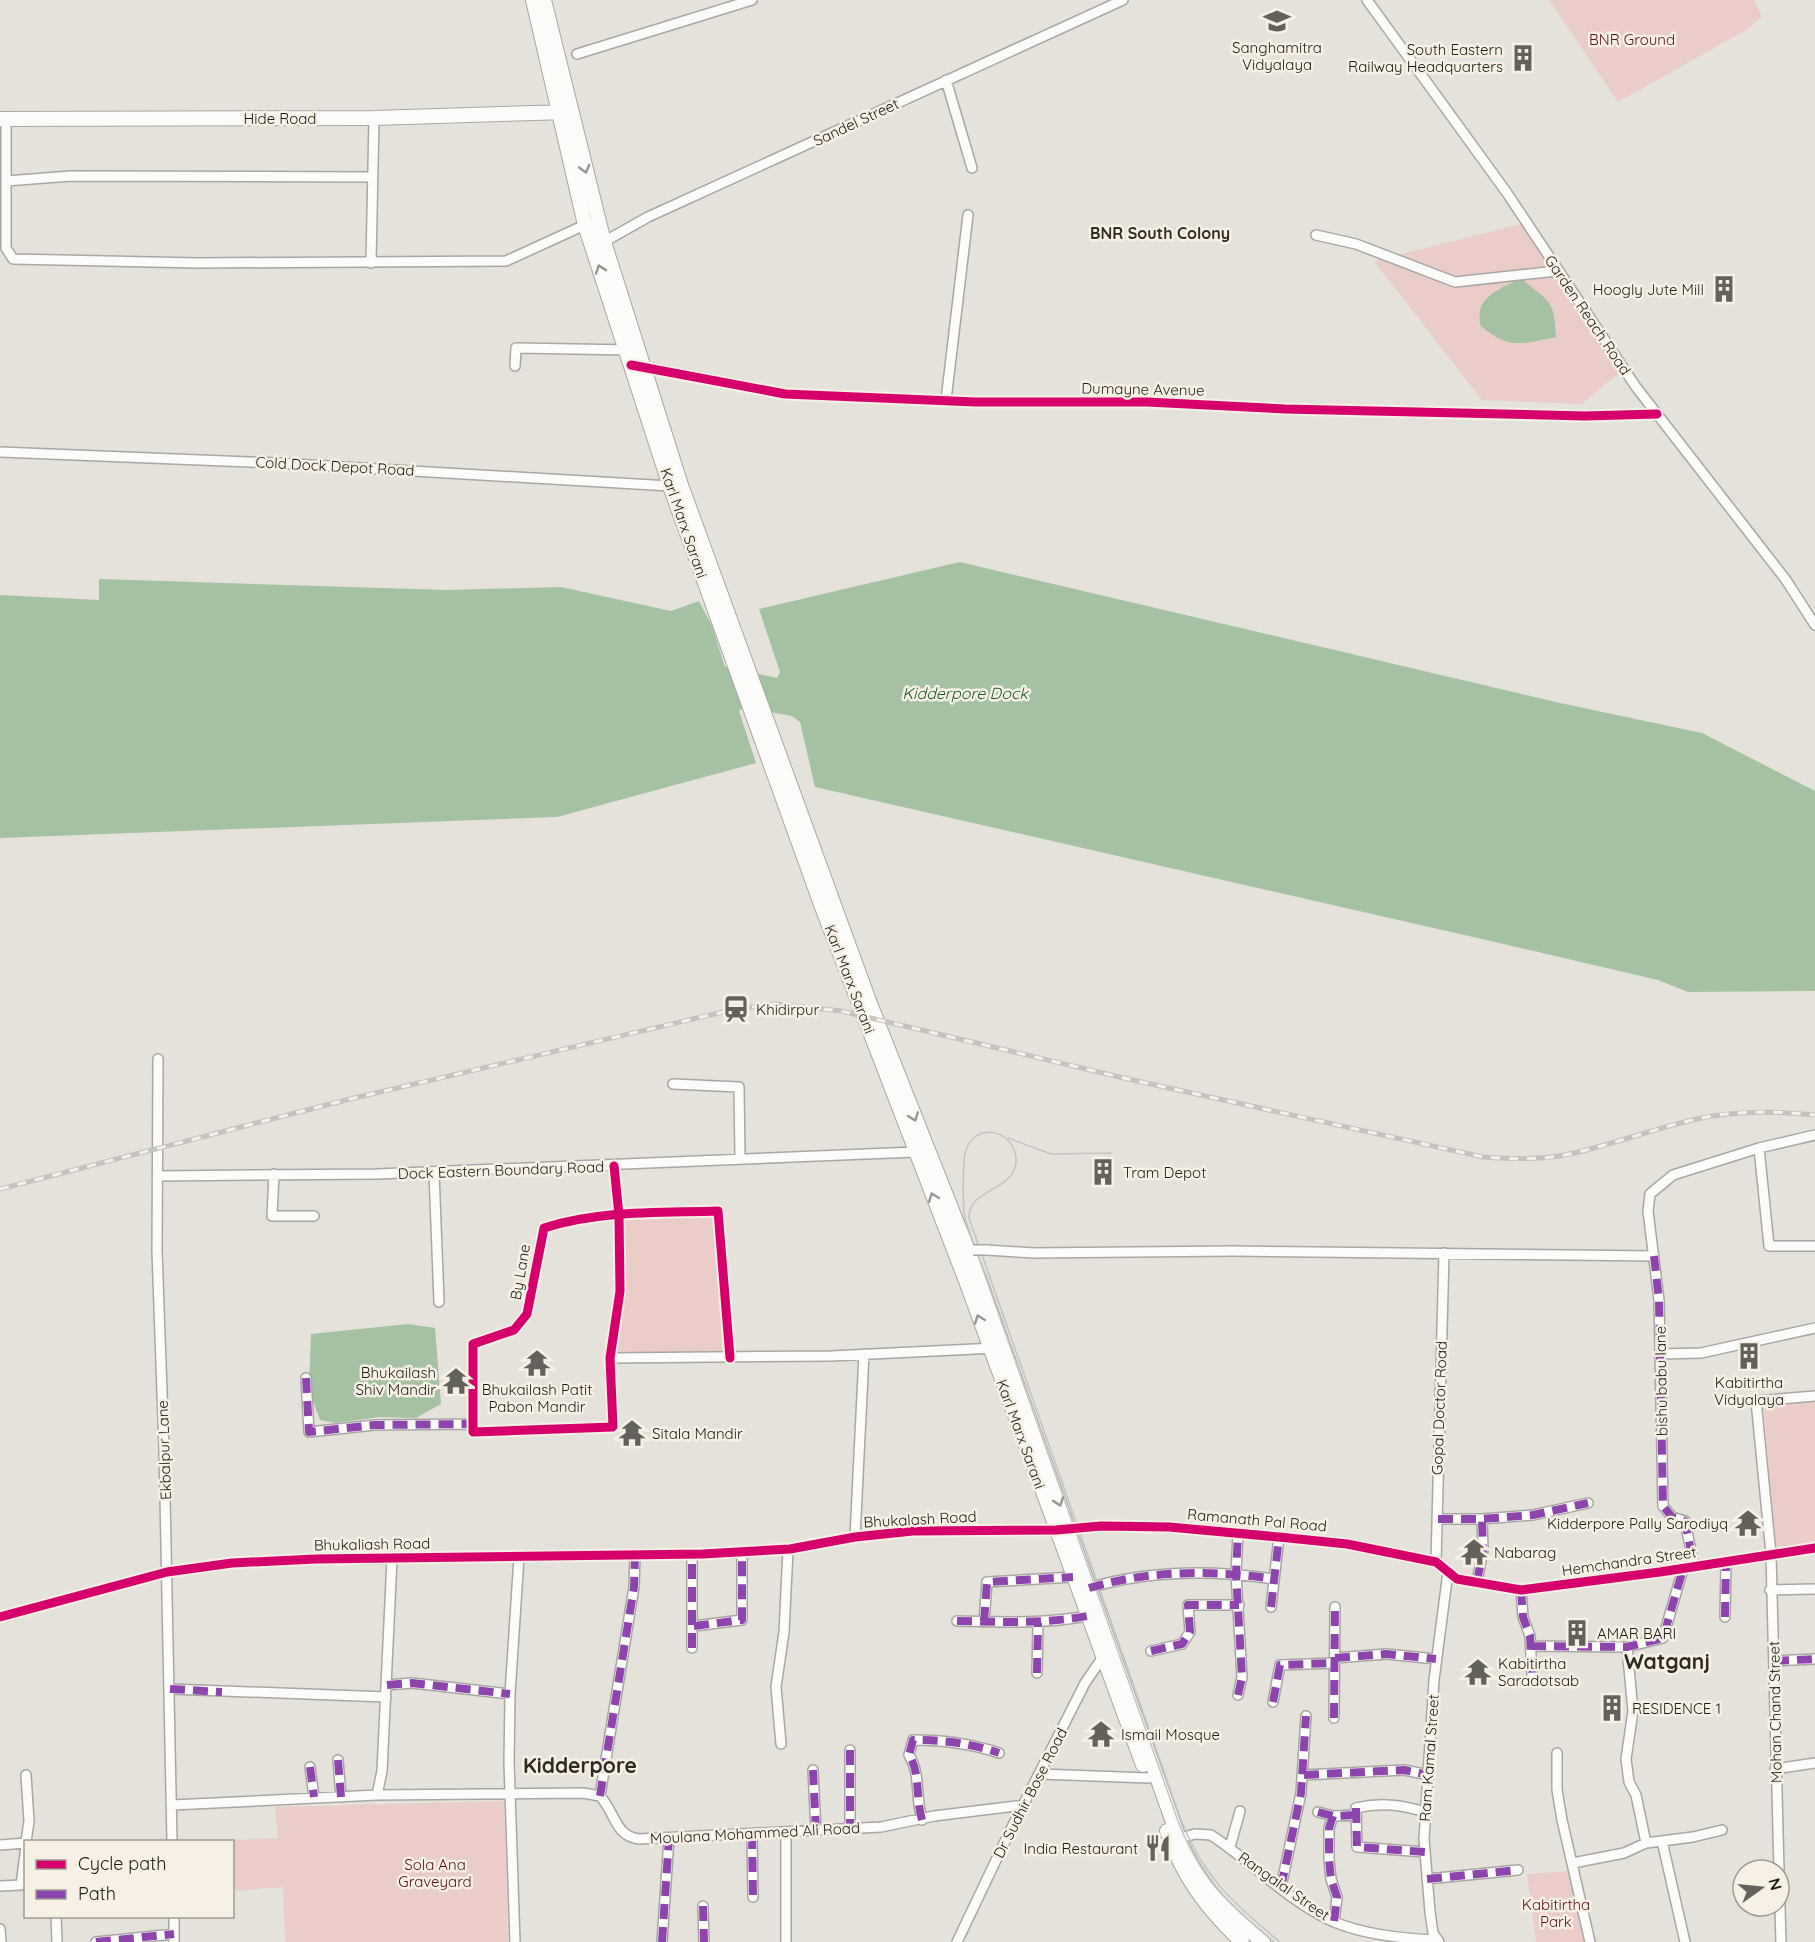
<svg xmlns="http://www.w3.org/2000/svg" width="1815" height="1942" viewBox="0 0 1815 1942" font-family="Quicksand,sans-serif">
<rect width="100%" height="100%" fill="#e5e2dc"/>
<path fill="#eaccc9" d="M1549,0H1754L1762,17L1746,30L1618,102Z
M1521,224L1621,372L1581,404L1482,400L1374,261Z
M715,1213L727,1355L616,1354L624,1304L623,1218Z
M1815,1401V1546L1777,1551L1763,1406Z
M504,1801L508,1942H285L283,1887L233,1891L232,1842L211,1841L278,1838L275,1807Z
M1571,1871L1588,1942H1536L1527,1874Z"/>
<path fill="#a4c2a2" d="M1522,279C1549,303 1554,297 1556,337C1522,344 1508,350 1480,325C1480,321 1479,314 1480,310C1484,294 1508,284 1522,279Z
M960,562L1560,703L1702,733L1815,791V991L1688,992L1658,980L1495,942L815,787L800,722L792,716L744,707L739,711L756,763L557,817L0,838V595L99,600V579L447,590L561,587L671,611L699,601L712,626L725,667L777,678L780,672L759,609Z
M408,1324L435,1328L441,1404L416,1418L379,1417L335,1423L320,1420L309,1390L311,1334Z"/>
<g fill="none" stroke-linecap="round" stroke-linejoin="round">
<defs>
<path id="street" d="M1367,0L1507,193L1636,387L1786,580L1815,625
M577,54L752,0
M946,80L972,168
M6,119V248L13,259L198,263L506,261L589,223
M6,181L71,176L372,177
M1316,235L1356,244L1455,282L1557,271
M600,244L648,217L1123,0
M371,263L374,118
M515,366L516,348L631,350
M639,366L785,394L976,402H1147L1285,409L1585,416L1657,414
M946,400L968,215
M0,452L277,463L670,486
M158,1059L157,1251L164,1448L172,1842
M673,1084L739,1087L740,1159
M1759,1148L1769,1246H1815
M614,1166L619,1215L620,1291L610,1358L613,1427L473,1432V1344L514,1330L527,1314L544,1228C599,1210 661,1213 718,1211L730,1358
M434,1172L439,1302
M274,1174L272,1216H314
M158,1176L377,1174L915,1152
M986,1250L1034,1253L1232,1251L1654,1256
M1660,1354L1701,1353L1815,1328
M610,1358L831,1356L995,1348
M306,1378L309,1432L375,1425L473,1424
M1438,1519H1482L1533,1515L1588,1503
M855,1537L864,1354
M1436,1562L1444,1253
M1694,1566L1685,1521L1672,1517L1663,1506L1659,1300L1648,1211L1650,1194L1673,1175L1759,1148L1815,1135
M1477,1582L1483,1550L1482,1519
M1089,1588C1149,1570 1213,1570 1274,1579
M1521,1590L1523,1617L1530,1636L1532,1675
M1770,1590L1815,1589
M1271,1607L1279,1537
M0,1617L167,1572L232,1563L316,1559L703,1554L790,1549L855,1537L913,1531L1056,1530L1101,1526L1169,1527L1279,1537L1347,1544L1436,1562L1457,1579L1521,1590L1660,1572L1815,1548
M1725,1617L1726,1562
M957,1621C1001,1622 1044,1624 1087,1616
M984,1622L987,1582L1073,1577
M694,1626L742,1620V1552
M1531,1646L1627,1647L1663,1638L1683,1569
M1627,1647L1633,1711L1626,1759L1629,1782L1636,1795L1646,1843L1693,1837L1722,1830
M692,1648V1554
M1151,1651L1182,1644L1190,1632L1188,1605H1239
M1335,1658L1386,1654L1436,1659
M1774,1661L1815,1659
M1037,1673L1038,1623
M387,1685L412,1683L510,1694
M170,1689L386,1697
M1238,1695L1242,1677L1236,1574L1238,1533
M1273,1702L1280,1665L1335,1663
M1334,1718L1335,1607
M781,1744L776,1687L784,1632L788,1550
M850,1750V1830
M1557,1753V1790L1562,1820L1590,1942
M338,1760L341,1797
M310,1767L314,1797
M1775,1769L1815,1763
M813,1770L816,1831
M1040,1774L1148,1778L1156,1775
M26,1775L29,1821L26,1842
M1304,1775L1404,1770L1429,1775
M377,1795L382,1771L392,1559
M600,1796L634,1587L635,1555
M172,1805L377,1795L583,1793L600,1796C616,1814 615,1836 639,1839L881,1827L934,1816L1024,1805
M1318,1812L1333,1816L1356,1815
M1333,1816L1329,1828V1860L1331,1879L1337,1897L1334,1922
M922,1820C915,1796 921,1774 909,1755L913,1740C942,1740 970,1743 999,1753
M786,1832V1942
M752,1834L753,1897
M1176,1839L1195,1834L1211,1835C1252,1862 1289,1902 1334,1922C1366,1935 1404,1939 1438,1940
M1662,1841L1685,1942
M0,1845L26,1843
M1230,1847L1240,1811
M1425,1852L1357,1847L1356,1808C1382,1802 1401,1805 1426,1812
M1573,1863L1624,1853L1646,1843
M1779,1870L1771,1554L1756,1401L1815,1396
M1779,1874L1781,1942
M1427,1879L1518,1870
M0,1886L21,1885L26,1846
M1281,1887L1301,1793L1306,1716
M703,1906L704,1942
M56,1916L57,1942
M174,1916V1942
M0,1929L1,1942
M96,1942L174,1934
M515,1942L509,1762L510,1694L519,1557
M662,1942L669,1838
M957,1942L1008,1835L1085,1683L1105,1654
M1439,1942L1433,1933L1430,1912L1424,1839L1434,1680L1448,1572"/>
<path id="secondary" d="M533,0L585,225L670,486L822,907L966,1281L1143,1765
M544,0L604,242L681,485L869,1001L980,1281L1179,1839C1201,1888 1222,1908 1263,1942
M0,119L374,118L568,112
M1167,1831C1183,1877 1207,1909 1242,1942"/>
</defs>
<use href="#street" stroke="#a8a6a2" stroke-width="12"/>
<use href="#secondary" stroke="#a8a6a2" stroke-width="16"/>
<use href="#street" stroke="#fbfbfa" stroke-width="9"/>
<use href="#secondary" stroke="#fbfbfa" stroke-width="14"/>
<path stroke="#c4c3c1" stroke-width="1.5" d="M1008,1138L1051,1154L1111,1153
M1274,1942C1227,1903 1201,1880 1178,1821L965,1219C963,1208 962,1160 966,1150C975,1122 1013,1129 1016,1158C1019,1191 967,1188 969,1218L1181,1820C1203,1877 1234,1904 1280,1942"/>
<defs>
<path id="rail" d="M0,1189L346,1100L736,1009L775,1004L841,1011L1128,1079L1483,1157C1510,1159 1538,1160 1565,1155C1609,1146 1652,1129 1697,1119C1736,1110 1776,1111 1815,1115"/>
</defs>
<use href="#rail" stroke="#c4c3c1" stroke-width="5"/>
<use href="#rail" stroke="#f6f0e5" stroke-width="3" stroke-dasharray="9" stroke-linecap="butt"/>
<defs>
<path id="street-bridge" d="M973,1250H986"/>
</defs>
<use href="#street-bridge" stroke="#a8a6a2" stroke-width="12" stroke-linecap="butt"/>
<use href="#street-bridge" stroke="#fbfbfa" stroke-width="9"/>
<path stroke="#8e44ad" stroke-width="8" stroke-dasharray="15 8" stroke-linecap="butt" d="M1654,1256L1659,1300L1663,1506L1672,1517L1685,1521L1694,1566
M306,1378L309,1432L375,1425L473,1424
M1438,1519H1482L1533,1515L1588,1503
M1477,1582L1483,1550L1482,1519
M1089,1588C1149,1570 1213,1570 1274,1579
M1521,1590L1523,1617L1530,1636L1532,1675
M1271,1607L1279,1537
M1725,1617L1726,1562
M957,1621C1001,1622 1044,1624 1087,1616
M984,1622L987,1582L1073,1577
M694,1626L742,1620V1552
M1531,1646L1627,1647L1663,1638L1683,1569
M692,1648V1554
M1151,1651L1182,1644L1190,1632L1188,1605H1239
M1335,1658L1386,1654L1436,1659
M1774,1661L1815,1659
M1037,1673L1038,1623
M387,1685L412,1683L510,1694
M170,1689L222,1692
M1238,1695L1242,1677L1236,1574L1238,1533
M1273,1702L1280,1665L1335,1663
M1334,1718L1335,1607
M850,1750V1830
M338,1760L341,1797
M310,1767L314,1797
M813,1770L816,1831
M1304,1775L1404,1770L1429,1775
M600,1796L634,1587L635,1555
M1356,1808L1357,1847L1425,1852
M1318,1812L1333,1816L1356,1815
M1333,1816L1329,1828V1860L1331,1879L1337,1897L1334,1922
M922,1820C915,1796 921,1774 909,1755L913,1740C942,1740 970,1743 999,1753
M752,1834L753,1897
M1427,1879L1518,1870
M1281,1887L1301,1793L1306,1716
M703,1906L704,1942
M96,1942L174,1934
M662,1942L669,1838"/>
<defs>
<path id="cycleway" d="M631,365L785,394L976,402H1147L1285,409L1585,416L1657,414
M614,1166L619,1215L620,1291L610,1358L613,1427L473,1432V1344L514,1330L527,1314L544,1228C599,1210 661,1213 718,1211L730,1358
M0,1617L167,1572L232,1563L316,1559L703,1554L790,1549L855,1537L913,1531L1056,1530L1101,1526L1169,1527L1279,1537L1347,1544L1436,1562L1457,1579L1521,1590L1660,1572L1815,1548"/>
</defs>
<use href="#cycleway" stroke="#f6f0e5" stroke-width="13"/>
<use href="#cycleway" stroke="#d6006c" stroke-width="9"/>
</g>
<defs><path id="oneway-chevron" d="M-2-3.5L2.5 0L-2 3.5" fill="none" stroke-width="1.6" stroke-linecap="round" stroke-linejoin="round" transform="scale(1.5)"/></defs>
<g stroke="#979694">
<use href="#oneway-chevron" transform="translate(585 169) rotate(75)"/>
<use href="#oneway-chevron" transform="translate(600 269) rotate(-109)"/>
<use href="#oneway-chevron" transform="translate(914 1117) rotate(69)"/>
<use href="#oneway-chevron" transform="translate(933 1197) rotate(-111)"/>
<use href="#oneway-chevron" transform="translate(979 1319) rotate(-110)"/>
<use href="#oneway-chevron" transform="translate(1059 1502) rotate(71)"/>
</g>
<defs>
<symbol id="school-bare" viewBox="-9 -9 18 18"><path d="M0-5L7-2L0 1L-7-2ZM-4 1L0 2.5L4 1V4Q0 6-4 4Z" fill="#63615c" stroke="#f6f0e5" stroke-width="2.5" paint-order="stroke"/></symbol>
<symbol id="building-bare" viewBox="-9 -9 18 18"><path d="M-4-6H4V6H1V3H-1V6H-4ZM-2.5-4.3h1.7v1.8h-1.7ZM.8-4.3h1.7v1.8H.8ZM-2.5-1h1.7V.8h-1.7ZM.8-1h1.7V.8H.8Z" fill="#63615c" stroke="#f6f0e5" stroke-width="2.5" paint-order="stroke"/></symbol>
<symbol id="station-bare" viewBox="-9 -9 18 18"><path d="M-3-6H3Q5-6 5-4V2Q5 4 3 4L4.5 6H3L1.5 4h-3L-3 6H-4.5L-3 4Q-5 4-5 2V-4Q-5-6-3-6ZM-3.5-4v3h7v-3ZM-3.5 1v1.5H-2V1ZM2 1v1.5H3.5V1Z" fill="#63615c" stroke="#f6f0e5" stroke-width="2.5" paint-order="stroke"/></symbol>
<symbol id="temple-bare" viewBox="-9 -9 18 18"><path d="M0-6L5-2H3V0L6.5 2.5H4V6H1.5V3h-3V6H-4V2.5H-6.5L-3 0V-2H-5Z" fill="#63615c" stroke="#f6f0e5" stroke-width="2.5" paint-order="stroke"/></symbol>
<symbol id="restaurant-bare" viewBox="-9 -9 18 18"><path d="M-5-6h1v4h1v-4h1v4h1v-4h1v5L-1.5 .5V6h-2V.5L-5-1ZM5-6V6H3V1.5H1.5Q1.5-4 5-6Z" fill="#63615c" stroke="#f6f0e5" stroke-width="2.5" paint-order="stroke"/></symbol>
</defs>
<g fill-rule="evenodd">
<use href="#school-bare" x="1258" y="2" width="38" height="38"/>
<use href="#building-bare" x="1504" y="39" width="38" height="38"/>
<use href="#building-bare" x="1705" y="270" width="38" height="38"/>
<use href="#station-bare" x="717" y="990" width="38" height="38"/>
<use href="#building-bare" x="1084" y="1153" width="38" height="38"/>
<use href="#building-bare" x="1730" y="1337" width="38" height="38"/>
<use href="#temple-bare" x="518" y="1344" width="38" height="38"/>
<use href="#temple-bare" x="437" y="1362" width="38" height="38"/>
<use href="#temple-bare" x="613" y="1414" width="38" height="38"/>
<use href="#temple-bare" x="1729" y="1504" width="38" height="38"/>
<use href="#temple-bare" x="1455" y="1533" width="38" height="38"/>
<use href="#building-bare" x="1558" y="1614" width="38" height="38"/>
<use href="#temple-bare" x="1459" y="1653" width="38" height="38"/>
<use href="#building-bare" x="1593" y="1689" width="38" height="38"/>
<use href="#temple-bare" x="1082" y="1715" width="38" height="38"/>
<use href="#restaurant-bare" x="1139" y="1829" width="38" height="38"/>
</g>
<g text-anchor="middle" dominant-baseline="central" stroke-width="5" stroke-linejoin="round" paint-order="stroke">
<g font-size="15" fill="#5b0f18" stroke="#f6f0e5">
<text x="1632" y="39">BNR Ground</text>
<text x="435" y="1864">Sola Ana<tspan x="435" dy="17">Graveyard</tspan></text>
<text x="1556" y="1904">Kabitirtha<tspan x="1556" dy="17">Park</tspan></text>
</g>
<g font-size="15" fill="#1d1b17" stroke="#f6f0e5" text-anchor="start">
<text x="1277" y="47" text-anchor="middle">Sanghamitra<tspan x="1277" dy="17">Vidyalaya</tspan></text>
<text x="1503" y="49" text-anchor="end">South Eastern<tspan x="1503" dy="17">Railway Headquarters</tspan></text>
<text x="1704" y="289" text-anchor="end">Hoogly Jute Mill</text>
<text x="756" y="1009">Khidirpur</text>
<text x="1123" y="1172">Tram Depot</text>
<text x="436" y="1372" text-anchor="end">Bhukailash<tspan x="436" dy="17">Shiv Mandir</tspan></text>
<text x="1749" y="1382" text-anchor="middle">Kabitirtha<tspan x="1749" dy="17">Vidyalaya</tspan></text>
<text x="537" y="1389" text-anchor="middle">Bhukailash Patit<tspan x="537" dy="17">Pabon Mandir</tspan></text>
<text x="652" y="1433">Sitala Mandir</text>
<text x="1728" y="1523" text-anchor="end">Kidderpore Pally Sarodiyq</text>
<text x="1494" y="1552">Nabarag</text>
<text x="1597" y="1633">AMAR BARI</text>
<text x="1498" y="1663">Kabitirtha<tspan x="1498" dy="17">Saradotsab</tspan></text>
<text x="1632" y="1708">RESIDENCE 1</text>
<text x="1121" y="1734">Ismail Mosque</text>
<text x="1138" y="1848" text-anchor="end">India Restaurant</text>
</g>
<g font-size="15" fill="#1d1b17" stroke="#f6f0e5">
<text x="280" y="118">Hide Road</text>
<text transform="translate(856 122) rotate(-25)">Sandel Street</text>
<text transform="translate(1588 315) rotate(56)">Garden Reach Road</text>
<text transform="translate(1143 389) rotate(1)">Dumayne Avenue</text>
<text transform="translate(335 466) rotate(3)">Cold Dock Depot Road</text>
<text transform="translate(684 523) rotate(71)">Karl Marx Sarani</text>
<text transform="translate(850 979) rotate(69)">Karl Marx Sarani</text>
<text transform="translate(501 1170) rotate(-2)">Dock Eastern Boundary Road</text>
<text transform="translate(520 1272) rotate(-80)">By Lane</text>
<text transform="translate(1661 1381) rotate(-91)">bishu babu lane</text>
<text transform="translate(1439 1408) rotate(-88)">Gopal Doctor Road</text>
<text transform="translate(1021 1434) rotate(70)">Karl Marx Sarani</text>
<text transform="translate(164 1450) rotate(-92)">Ekbalpur Lane</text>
<text transform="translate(920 1519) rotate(-3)">Bhukalash Road</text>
<text transform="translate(1257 1520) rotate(5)">Ramanath Pal Road</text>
<text transform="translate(372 1544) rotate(-1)">Bhukaliash Road</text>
<text transform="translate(1629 1561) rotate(-8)">Hemchandra Street</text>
<text transform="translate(1775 1712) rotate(-91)">Mohan Chand Street</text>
<text transform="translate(1429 1758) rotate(-86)">Ram Kamal Street</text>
<text transform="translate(1030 1793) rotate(-63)">Dr Sudhir Bose Road</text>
<text transform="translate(755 1833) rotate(-3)">Moulana Mohammed Ali Road</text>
<text transform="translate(1284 1886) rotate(35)">Rangalal Street</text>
</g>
<g font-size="16" font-weight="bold" fill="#302b22" stroke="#f6f0e5">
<text x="1160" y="233">BNR South Colony</text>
</g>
<g font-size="16" font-style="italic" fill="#1c5b24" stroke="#f6f0e5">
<text x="965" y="693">Kidderpore Dock</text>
</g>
<g font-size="21" font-weight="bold" fill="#302b22" stroke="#f6f0e5">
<text x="1667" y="1661">Watganj</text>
<text x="580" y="1765">Kidderpore</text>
</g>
</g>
<rect x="24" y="1840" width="210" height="78" fill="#f6f0e5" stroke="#9f9b93" stroke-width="1.5"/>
<rect x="36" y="1860" width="30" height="9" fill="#d6006c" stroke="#9f9b93" stroke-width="1.5"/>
<text x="78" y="1870" font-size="18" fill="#1d1b17">Cycle path</text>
<rect x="36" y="1890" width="30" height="9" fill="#8e44ad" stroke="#9f9b93" stroke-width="1.5"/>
<text x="78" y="1900" font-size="18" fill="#1d1b17">Path</text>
<g transform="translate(1761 1888) rotate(75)"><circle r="28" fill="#f6f0e5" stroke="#9f9b93" stroke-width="1.5"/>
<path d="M0-4.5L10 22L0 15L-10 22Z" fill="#63615c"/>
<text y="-9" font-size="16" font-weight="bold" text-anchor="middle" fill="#1d1b17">N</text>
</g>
</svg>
